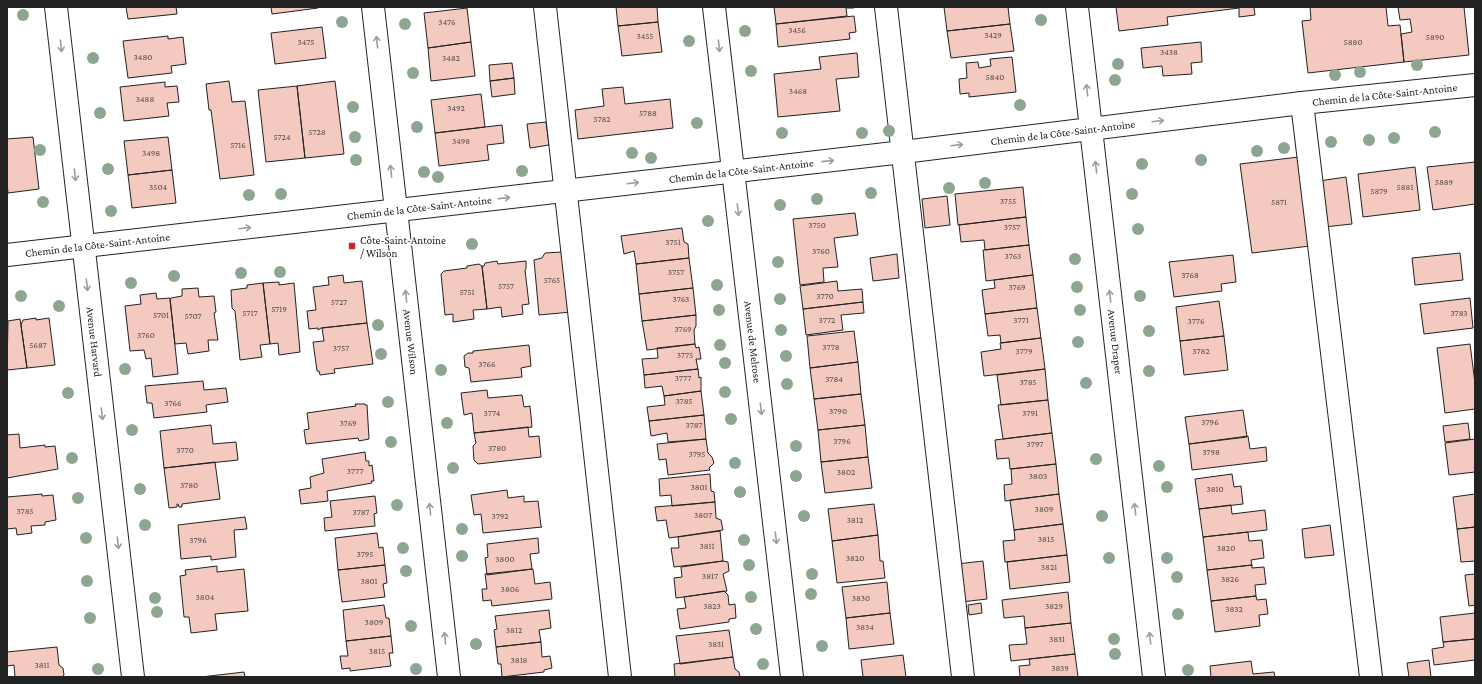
<svg xmlns="http://www.w3.org/2000/svg" width="1482" height="684" viewBox="0 0 1482 684" font-family="'Crimson Pro',serif">
<rect width="100%" height="100%" fill="#fff"/>
<path fill="#f3c9c0" stroke="#222" d="M126,7H176L177,14L128,19Z
M271,7H318V8L272,14Z
M616,7H657L658,22L618,26Z
M774,7H854V8H846L847,16L776,24Z
M944,7H1008L1010,24L947,31Z
M1116,7H1254L1255,15L1239,17V8L1167,17L1168,25L1119,31Z
M1310,7H1386L1388,26L1400,25L1404,62L1308,73L1302,21L1311,20Z
M1398,7H1464L1469,55L1404,62L1401,34L1412,32L1410,19L1400,20Z
M467,8L471,42L428,48L424,13Z
M854,16L856,32L849,33L850,39L778,47L776,24Z
M658,22L662,52L622,56L618,26Z
M1010,24L1014,51L951,58L947,31Z
M322,27L326,58L275,64L271,33Z
M168,36V39L183,37L186,64L171,66L172,73L128,78L123,41Z
M471,42L475,76L431,81L428,48Z
M1201,42L1202,62L1191,63L1192,74L1163,76L1162,66L1143,68L1141,48Z
M857,53L859,77L836,79L840,111L778,117L774,74L821,69L819,57Z
M1012,57L1016,92L969,97V93L960,94L959,79L967,78L966,63L978,62L979,68L991,66L990,59Z
M512,63L514,78L490,81L489,65Z
M514,78L515,94L492,97L490,81Z
M229,81L232,102L245,101L254,175L220,179L211,110H209L206,84Z
M335,81L344,154L305,158L297,86Z
M165,82V87L177,86L179,102L167,103L169,116L124,121L120,87Z
M297,86L305,158L266,162L258,90Z
M623,87L625,104L670,99L673,128L578,139L575,110L604,106L602,89Z
M481,94L485,127L435,133L431,100Z
M546,122L549,145L530,148L527,124Z
M502,125L504,143L487,145L489,160L439,166L435,133Z
M33,137L39,189L8,193L7,182V139Z
M168,137L172,170L128,175L124,141Z
M1299,157L1310,246L1252,253L1240,164Z
M1475,162V204L1433,210L1427,167Z
M1415,167L1420,210L1363,217L1358,174Z
M172,170L176,203L132,208L128,175Z
M1346,177L1352,224L1324,227L1319,181Z
M1023,187L1026,217L958,225L955,194Z
M947,196L950,225L925,228L922,199Z
M855,213L858,235L834,238L838,267L823,268L824,282L800,285L793,219Z
M1026,217L1029,245L985,250L984,240L961,242L959,225Z
M682,228L684,242L688,244L689,258L636,264L634,251L624,254L621,236Z
M1029,245L1033,275L986,281L983,250Z
M562,252L571,312L539,315L534,260L542,258L545,253Z
M1460,253L1463,280L1415,285L1412,258Z
M897,254L899,278L873,281L870,258Z
M1233,255L1236,282L1221,284L1222,291L1174,297L1169,262Z
M689,258L693,288L639,294L636,264Z
M497,261L498,264L526,261V269L525,270L529,304L522,305L523,314L502,317L501,307L487,309L482,266H484L485,263Z
M479,264L482,266L487,309L473,310L474,319L453,322V314L445,315L441,274L444,271L467,268V266Z
M343,275L344,283L362,281L367,323L321,328L318,330V328L309,329L307,311L316,310L313,287L329,285L328,277Z
M1033,275L1037,308L985,314L982,290L995,288L994,280Z
M837,281L838,291L862,289L863,302L803,309L800,286Z
M279,282V285L294,283L300,352L279,355L278,343L270,344L263,283Z
M263,283L270,344L260,345L262,357L240,360L235,311L232,308L231,290L247,288V285Z
M198,288L199,297L214,296L216,312L214,313L218,340H208L209,351L188,354L186,343L175,344L170,300L171,298L182,296V289Z
M693,288L696,315L642,321L639,294Z
M156,293L157,299L170,298L178,374L153,377L151,358L146,359L144,350L130,351L125,306L141,304L140,295Z
M1470,298L1473,328L1424,334L1420,304Z
M1219,301L1224,336L1180,341L1176,307Z
M863,302L864,313L841,315L843,330L806,335L803,309Z
M1037,308L1041,338L1001,343L1000,335L988,336L985,314Z
M696,315V326L694,330L695,344L647,350L642,321Z
M36,318V320L49,318L55,365L27,368L21,325L23,320Z
M20,319L27,368L7,370L8,321Z
M367,323L373,364L334,369L335,373L320,375L319,371H317L313,342L324,341L322,328Z
M854,331L858,362L810,368L807,336Z
M1224,336L1228,370L1184,375L1180,341Z
M1041,338L1045,369L984,376L981,352L1001,349L1000,343Z
M695,344L696,348L699,347L701,359H696L698,369L644,375L642,359L658,358L657,348Z
M1470,344L1475,383V409L1445,413L1437,348Z
M529,345L531,366L521,368L522,377L471,382L469,368L465,367L464,356L468,353H473V351Z
M858,362L861,394L814,399L810,368Z
M698,369L699,378L701,377V391L664,396L662,386L645,388L644,375Z
M1045,369L1048,400L1001,405L997,375Z
M203,381L204,390L226,388L228,402L206,405L207,412L154,418L152,403H147L145,386Z
M487,390L488,398L522,395L524,407L530,406L532,427L474,433L472,413L464,415L461,393Z
M701,391L704,415L649,421L647,407L665,405L664,396Z
M861,394L865,425L818,430L814,399Z
M1048,400L1052,433L1003,439L998,405Z
M355,404H365V405H367L369,439L359,441L358,438L306,444L304,430L309,429L307,413L356,406Z
M1243,410L1247,437L1189,444L1185,417Z
M704,415L706,439L668,442L667,433L651,436L649,421Z
M1468,423L1470,439L1445,442L1443,426Z
M211,425L213,444L236,442L238,460L164,468L160,431Z
M865,425L868,457L821,462L818,430Z
M528,427L529,437L539,436L541,457L478,464L474,460L473,446L476,443L474,433Z
M1052,433L1056,464L1010,469L1009,458L997,459L995,440Z
M19,434L20,448L45,445V447L55,446L58,469L7,478V435Z
M1248,436L1250,449L1266,447L1267,461L1192,470L1189,444Z
M706,439L708,453L712,457L714,463L709,468L710,470L668,475L666,459L659,460L657,444Z
M1475,439V472L1449,475L1445,443Z
M365,452L366,461H369V466L372,465L374,481H371L372,483L327,491L328,501L301,504L299,490L311,488L310,477L324,473L322,459Z
M868,457L872,488L825,493L821,462Z
M215,462L220,499L182,504V507H179L178,504H177V507L169,508L164,468Z
M1056,464L1059,494L1005,501L1004,485L1012,484L1011,469Z
M710,474L711,491L714,492L715,502L672,506L671,495L660,496L659,479Z
M1232,474L1234,487L1241,486L1243,504L1199,509L1195,479Z
M507,490L508,498L524,496V502L538,501L541,526L542,527L483,533L481,514L474,515L471,495Z
M42,494V496L53,495L56,520L45,522V525L31,526L32,533L17,535L16,528L7,529V497Z
M1059,494L1063,524L1014,530L1010,500Z
M1475,494V527L1457,529L1453,497Z
M375,496L377,513L374,514L375,526L325,531L324,518L332,517L330,501Z
M715,502L716,518L721,520L723,530L669,538L666,520L657,521L655,507Z
M874,504L878,535L832,541L828,509Z
M1231,505L1232,514L1265,510L1267,530L1203,537L1199,509Z
M245,517L247,529L234,530L236,557L211,560V556L181,559L178,525Z
M1063,524L1067,555L1005,562L1003,541L1015,540L1014,530Z
M1330,525L1334,555L1305,558L1302,529Z
M1475,527V561L1461,562L1457,529Z
M720,531L723,561L674,567L671,548H679L678,537Z
M1248,532L1249,541L1262,540L1264,558L1251,560L1252,565L1207,570L1203,537Z
M377,533L379,548L383,547L385,565L338,570L335,538Z
M878,535L880,561H883L885,578L837,583L832,541Z
M538,538L539,553L530,554L532,569L487,575L485,558L488,557L487,544Z
M1067,555L1070,582L1010,589L1007,562Z
M723,561L728,562L729,571L723,574L727,591L676,598L674,578L682,577L681,567Z
M983,561L987,599L961,602L957,564Z
M385,565L387,583L383,584L385,597L342,602L338,570Z
M1252,565V568L1264,567L1266,584L1255,585L1256,596L1211,601L1207,570Z
M217,566V572L244,569L248,611L215,614L217,630L191,633L189,617H184L180,576L186,575L185,570Z
M533,569L535,584L550,582L552,599L492,606L491,600L483,601L482,589H487L485,574Z
M1475,574V605L1469,606L1465,575Z
M887,582L890,613L846,618L842,587Z
M724,591L728,595L729,605L735,604L736,618L729,619V622L680,629L677,609L686,608L684,597Z
M1068,592L1071,623L1025,628L1024,616L1004,618L1002,600Z
M1256,596L1257,600L1266,599L1268,614L1259,615L1260,626L1215,632L1211,601Z
M981,603L982,613L969,615L968,605Z
M384,605L386,618H389L391,636L346,641L343,610Z
M549,610L551,628L539,630L541,642L496,647L494,630L497,629L495,616Z
M890,613L894,644L849,649L846,618Z
M1475,613V639L1443,642L1440,617Z
M1071,623L1075,654L1011,661L1009,645L1027,644L1025,628Z
M729,630L733,657L680,664L676,636Z
M391,636L393,653H389L391,666L350,671V668L342,669L340,656H348L346,641Z
M1475,639V660L1434,665L1432,649L1444,647L1443,642Z
M541,642L542,657L550,656L552,668L544,670V672L502,677L501,664H498L496,647Z
M57,647L59,665L63,668L64,675L62,677H15L14,665L7,666V652Z
M1075,654L1078,677H1020L1019,666L1030,665L1029,659Z
M903,655L906,677H863L861,660Z
M733,657L735,669L739,672L740,677H675L674,664Z
M1429,660L1431,677H1409L1407,663Z
M1251,661L1253,674L1274,672L1275,677H1211L1210,666Z
M244,672L245,677H201Z"/>
<g fill="none" stroke-linecap="round" stroke-linejoin="round">
<defs>
<g id="minor">
<path id="s1" d="M56,7L133,677"/>
<path id="s2" d="M373,7L449,677"/>
<path d="M545,7L620,677"/>
<path id="s3" d="M714,7L792,677"/>
<path d="M886,7L963,677"/>
<path id="s4" d="M1077,7L1154,677"/>
<path d="M1302,103L1371,677"/>
<path id="s5" d="M7,255L903,152L1302,103L1475,85"/>
</g>
</defs>
<use href="#minor" stroke="#222" stroke-width="24"/>
<use href="#minor" stroke="#fff" stroke-width="22"/>
</g>
<g fill="#8da692">
<circle cx="23" cy="15" r="6"/>
<circle cx="1041" cy="20" r="6"/>
<circle cx="342" cy="22" r="6"/>
<circle cx="405" cy="24" r="6"/>
<circle cx="745" cy="31" r="6"/>
<circle cx="689" cy="41" r="6"/>
<circle cx="93" cy="58" r="6"/>
<circle cx="1118" cy="64" r="6"/>
<circle cx="1417" cy="65" r="6"/>
<circle cx="751" cy="71" r="6"/>
<circle cx="1360" cy="72" r="6"/>
<circle cx="413" cy="73" r="6"/>
<circle cx="1335" cy="75" r="6"/>
<circle cx="1115" cy="80" r="6"/>
<circle cx="1020" cy="105" r="6"/>
<circle cx="353" cy="107" r="6"/>
<circle cx="100" cy="113" r="6"/>
<circle cx="697" cy="123" r="6"/>
<circle cx="417" cy="127" r="6"/>
<circle cx="889" cy="131" r="6"/>
<circle cx="1435" cy="132" r="6"/>
<circle cx="782" cy="133" r="6"/>
<circle cx="862" cy="133" r="6"/>
<circle cx="355" cy="137" r="6"/>
<circle cx="1394" cy="138" r="6"/>
<circle cx="1369" cy="140" r="6"/>
<circle cx="1331" cy="142" r="6"/>
<circle cx="1284" cy="148" r="6"/>
<circle cx="40" cy="150" r="6"/>
<circle cx="1257" cy="151" r="6"/>
<circle cx="632" cy="153" r="6"/>
<circle cx="651" cy="158" r="6"/>
<circle cx="356" cy="160" r="6"/>
<circle cx="1201" cy="160" r="6"/>
<circle cx="1142" cy="164" r="6"/>
<circle cx="108" cy="169" r="6"/>
<circle cx="522" cy="171" r="6"/>
<circle cx="424" cy="172" r="6"/>
<circle cx="438" cy="177" r="6"/>
<circle cx="985" cy="183" r="6"/>
<circle cx="949" cy="188" r="6"/>
<circle cx="871" cy="193" r="6"/>
<circle cx="281" cy="194" r="6"/>
<circle cx="1132" cy="194" r="6"/>
<circle cx="249" cy="195" r="6"/>
<circle cx="817" cy="199" r="6"/>
<circle cx="43" cy="202" r="6"/>
<circle cx="780" cy="205" r="6"/>
<circle cx="111" cy="211" r="6"/>
<circle cx="708" cy="221" r="6"/>
<circle cx="1138" cy="229" r="6"/>
<circle cx="472" cy="244" r="6"/>
<circle cx="1075" cy="259" r="6"/>
<circle cx="778" cy="262" r="6"/>
<circle cx="280" cy="272" r="6"/>
<circle cx="241" cy="273" r="6"/>
<circle cx="174" cy="276" r="6"/>
<circle cx="131" cy="283" r="6"/>
<circle cx="717" cy="285" r="6"/>
<circle cx="1077" cy="287" r="6"/>
<circle cx="21" cy="296" r="6"/>
<circle cx="1140" cy="296" r="6"/>
<circle cx="780" cy="299" r="6"/>
<circle cx="59" cy="306" r="6"/>
<circle cx="719" cy="310" r="6"/>
<circle cx="1080" cy="310" r="6"/>
<circle cx="378" cy="325" r="6"/>
<circle cx="781" cy="330" r="6"/>
<circle cx="1149" cy="331" r="6"/>
<circle cx="1078" cy="342" r="6"/>
<circle cx="720" cy="345" r="6"/>
<circle cx="381" cy="354" r="6"/>
<circle cx="786" cy="356" r="6"/>
<circle cx="725" cy="363" r="6"/>
<circle cx="125" cy="369" r="6"/>
<circle cx="441" cy="370" r="6"/>
<circle cx="1149" cy="371" r="6"/>
<circle cx="1086" cy="383" r="6"/>
<circle cx="787" cy="384" r="6"/>
<circle cx="725" cy="392" r="6"/>
<circle cx="68" cy="393" r="6"/>
<circle cx="388" cy="402" r="6"/>
<circle cx="731" cy="419" r="6"/>
<circle cx="447" cy="423" r="6"/>
<circle cx="132" cy="430" r="6"/>
<circle cx="391" cy="442" r="6"/>
<circle cx="796" cy="446" r="6"/>
<circle cx="72" cy="458" r="6"/>
<circle cx="1096" cy="459" r="6"/>
<circle cx="735" cy="463" r="6"/>
<circle cx="1159" cy="466" r="6"/>
<circle cx="453" cy="468" r="6"/>
<circle cx="796" cy="476" r="6"/>
<circle cx="1167" cy="487" r="6"/>
<circle cx="140" cy="489" r="6"/>
<circle cx="740" cy="492" r="6"/>
<circle cx="78" cy="498" r="6"/>
<circle cx="397" cy="505" r="6"/>
<circle cx="804" cy="516" r="6"/>
<circle cx="1102" cy="516" r="6"/>
<circle cx="145" cy="525" r="6"/>
<circle cx="462" cy="529" r="6"/>
<circle cx="86" cy="538" r="6"/>
<circle cx="744" cy="540" r="6"/>
<circle cx="403" cy="548" r="6"/>
<circle cx="462" cy="556" r="6"/>
<circle cx="1109" cy="558" r="6"/>
<circle cx="1167" cy="558" r="6"/>
<circle cx="749" cy="565" r="6"/>
<circle cx="406" cy="571" r="6"/>
<circle cx="812" cy="574" r="6"/>
<circle cx="1177" cy="577" r="6"/>
<circle cx="87" cy="581" r="6"/>
<circle cx="811" cy="594" r="6"/>
<circle cx="751" cy="597" r="6"/>
<circle cx="155" cy="598" r="6"/>
<circle cx="157" cy="612" r="6"/>
<circle cx="1178" cy="614" r="6"/>
<circle cx="90" cy="618" r="6"/>
<circle cx="411" cy="626" r="6"/>
<circle cx="756" cy="629" r="6"/>
<circle cx="1114" cy="639" r="6"/>
<circle cx="476" cy="644" r="6"/>
<circle cx="822" cy="646" r="6"/>
<circle cx="1115" cy="654" r="6"/>
<circle cx="763" cy="664" r="6"/>
<circle cx="98" cy="669" r="6"/>
<circle cx="416" cy="669" r="6"/>
<circle cx="1188" cy="670" r="6"/>
</g>
<defs><path id="oneway-shaft" d="M-6 0H5M1.5-3L5.5 0L1.5 3" fill="none" stroke-width="1.6" stroke-linecap="round" stroke-linejoin="round"/></defs>
<g stroke="#9c9c9c">
<use href="#oneway-shaft" transform="translate(377 42) rotate(-96)"/>
<use href="#oneway-shaft" transform="translate(61 46) rotate(84)"/>
<use href="#oneway-shaft" transform="translate(719 46) rotate(84)"/>
<use href="#oneway-shaft" transform="translate(1087 90) rotate(-97)"/>
<use href="#oneway-shaft" transform="translate(1158 121) rotate(-7)"/>
<use href="#oneway-shaft" transform="translate(957 145) rotate(-7)"/>
<use href="#oneway-shaft" transform="translate(828 161) rotate(-6)"/>
<use href="#oneway-shaft" transform="translate(1096 167) rotate(-97)"/>
<use href="#oneway-shaft" transform="translate(391 171) rotate(-96)"/>
<use href="#oneway-shaft" transform="translate(75 175) rotate(84)"/>
<use href="#oneway-shaft" transform="translate(633 183) rotate(-7)"/>
<use href="#oneway-shaft" transform="translate(504 198) rotate(-7)"/>
<use href="#oneway-shaft" transform="translate(738 210) rotate(83)"/>
<use href="#oneway-shaft" transform="translate(245 228) rotate(-7)"/>
<use href="#oneway-shaft" transform="translate(87 285) rotate(83)"/>
<use href="#oneway-shaft" transform="translate(406 296) rotate(-96)"/>
<use href="#oneway-shaft" transform="translate(1110 296) rotate(-97)"/>
<use href="#oneway-shaft" transform="translate(761 409) rotate(83)"/>
<use href="#oneway-shaft" transform="translate(102 414) rotate(83)"/>
<use href="#oneway-shaft" transform="translate(430 509) rotate(-96)"/>
<use href="#oneway-shaft" transform="translate(1135 509) rotate(-97)"/>
<use href="#oneway-shaft" transform="translate(776 538) rotate(83)"/>
<use href="#oneway-shaft" transform="translate(118 543) rotate(83)"/>
<use href="#oneway-shaft" transform="translate(445 638) rotate(-96)"/>
<use href="#oneway-shaft" transform="translate(1150 638) rotate(-97)"/>
</g>
<rect fill="#c62828" stroke="#fff" stroke-width="1.5" x="348" y="242" width="8" height="8" rx="2"/>
<g text-anchor="middle" dominant-baseline="central" stroke-width="3" stroke-linejoin="round" paint-order="stroke">
<g font-size="9" fill="#564c4a">
<text x="447" y="22">3476</text>
<text x="797" y="30">3456</text>
<text x="993" y="35">3429</text>
<text x="645" y="36">3455</text>
<text x="1435" y="37">5890</text>
<text x="306" y="42">3475</text>
<text x="1353" y="42">5880</text>
<text x="1169" y="52">3438</text>
<text x="143" y="57">3480</text>
<text x="451" y="58">3482</text>
<text x="995" y="77">5840</text>
<text x="798" y="91">3468</text>
<text x="145" y="99">3488</text>
<text x="456" y="108">3492</text>
<text x="648" y="113">5788</text>
<text x="602" y="119">5782</text>
<text x="317" y="132">5728</text>
<text x="282" y="137">5724</text>
<text x="461" y="141">3498</text>
<text x="238" y="145">5716</text>
<text x="151" y="153">3498</text>
<text x="1444" y="182">5889</text>
<text x="158" y="187">3504</text>
<text x="1405" y="187">5881</text>
<text x="1379" y="191">5879</text>
<text x="1008" y="201">3755</text>
<text x="1279" y="202">5871</text>
<text x="817" y="225">3750</text>
<text x="1012" y="227">3757</text>
<text x="673" y="242">3751</text>
<text x="821" y="251">3760</text>
<text x="1013" y="256">3763</text>
<text x="676" y="272">3757</text>
<text x="1190" y="275">3768</text>
<text x="552" y="280">5765</text>
<text x="506" y="286">5757</text>
<text x="1017" y="287">3769</text>
<text x="467" y="292">5751</text>
<text x="825" y="296">3770</text>
<text x="681" y="299">3763</text>
<text x="339" y="302">5727</text>
<text x="279" y="309">5719</text>
<text x="250" y="313">5717</text>
<text x="1459" y="313">3783</text>
<text x="161" y="315">5701</text>
<text x="193" y="316">5707</text>
<text x="827" y="320">3772</text>
<text x="1021" y="320">3771</text>
<text x="1196" y="321">3776</text>
<text x="683" y="329">3769</text>
<text x="146" y="335">3760</text>
<text x="38" y="345">5687</text>
<text x="831" y="347">3778</text>
<text x="341" y="348">3757</text>
<text x="1024" y="351">3779</text>
<text x="1201" y="351">3782</text>
<text x="685" y="355">3775</text>
<text x="487" y="364">3766</text>
<text x="683" y="378">3777</text>
<text x="834" y="379">3784</text>
<text x="1028" y="382">3785</text>
<text x="684" y="401">3785</text>
<text x="173" y="403">3766</text>
<text x="838" y="411">3790</text>
<text x="492" y="413">3774</text>
<text x="1030" y="413">3791</text>
<text x="1210" y="422">3796</text>
<text x="348" y="423">3769</text>
<text x="694" y="425">3787</text>
<text x="842" y="441">3796</text>
<text x="1035" y="444">3797</text>
<text x="497" y="448">3780</text>
<text x="185" y="450">3770</text>
<text x="1211" y="452">3798</text>
<text x="697" y="454">3795</text>
<text x="355" y="471">3777</text>
<text x="846" y="472">3802</text>
<text x="1038" y="476">3803</text>
<text x="189" y="485">3780</text>
<text x="699" y="487">3801</text>
<text x="1215" y="489">3810</text>
<text x="1044" y="509">3809</text>
<text x="25" y="511">3785</text>
<text x="361" y="512">3787</text>
<text x="703" y="515">3807</text>
<text x="500" y="516">3792</text>
<text x="855" y="520">3812</text>
<text x="1046" y="539">3815</text>
<text x="198" y="540">3796</text>
<text x="707" y="546">3811</text>
<text x="1226" y="548">3820</text>
<text x="365" y="554">3795</text>
<text x="855" y="558">3820</text>
<text x="505" y="559">3800</text>
<text x="1049" y="567">3821</text>
<text x="710" y="576">3817</text>
<text x="1230" y="579">3826</text>
<text x="369" y="581">3801</text>
<text x="510" y="589">3806</text>
<text x="205" y="597">3804</text>
<text x="861" y="598">3830</text>
<text x="712" y="606">3823</text>
<text x="1054" y="606">3829</text>
<text x="1234" y="609">3832</text>
<text x="374" y="622">3809</text>
<text x="865" y="627">3834</text>
<text x="514" y="630">3812</text>
<text x="1057" y="639">3831</text>
<text x="716" y="644">3831</text>
<text x="377" y="651">3815</text>
<text x="519" y="660">3818</text>
<text x="42" y="665">3811</text>
<text x="1060" y="668">3839</text>
</g>
<g font-size="11" fill="#222" stroke="#fff">
<text stroke="none"><textPath href="#s5" startOffset="1387">Chemin de la Côte-Saint-Antoine</textPath></text>
<text stroke="none"><textPath href="#s5" startOffset="1063">Chemin de la Côte-Saint-Antoine</textPath></text>
<text stroke="none"><textPath href="#s5" startOffset="739">Chemin de la Côte-Saint-Antoine</textPath></text>
<text stroke="none"><textPath href="#s5" startOffset="415">Chemin de la Côte-Saint-Antoine</textPath></text>
<text stroke="none"><textPath href="#s5" startOffset="91">Chemin de la Côte-Saint-Antoine</textPath></text>
<text stroke="none"><textPath href="#s1" startOffset="337">Avenue Harvard</textPath></text>
<text stroke="none"><textPath href="#s2" startOffset="337">Avenue Wilson</textPath></text>
<text stroke="none"><textPath href="#s3" startOffset="337">Avenue de Melrose</textPath></text>
<text stroke="none"><textPath href="#s4" startOffset="337">Avenue Draper</textPath></text>
</g>
<g font-size="11" fill="#222" stroke="#fff" text-anchor="start">
<text x="360" y="240">Côte-Saint-Antoine<tspan x="360" dy="13">/ Wilson</tspan></text>
</g>
</g>
<rect width="1482" height="684" fill="none" stroke="#222222" stroke-width="16"/>
</svg>
